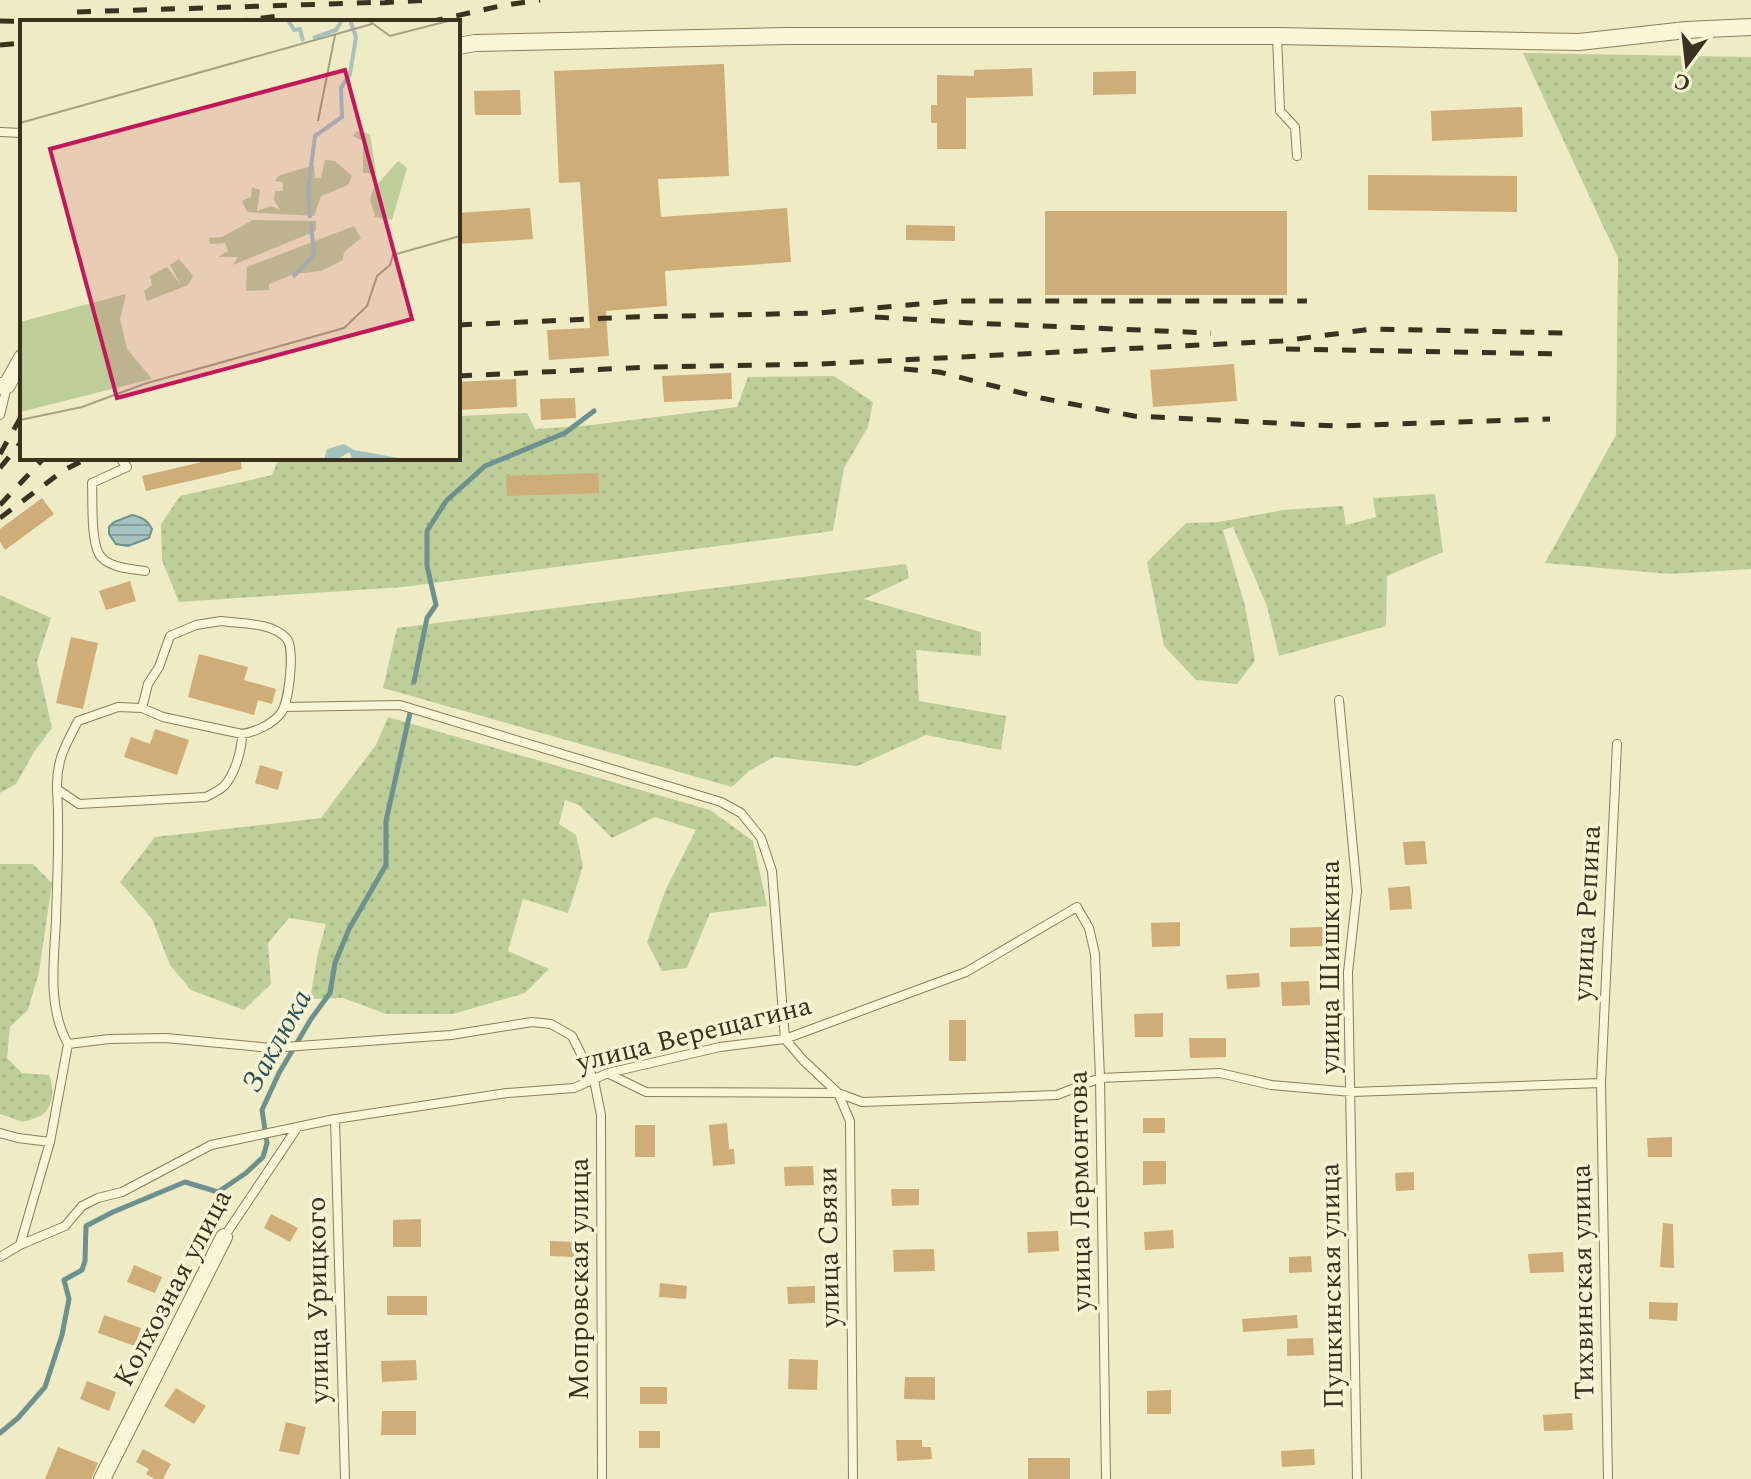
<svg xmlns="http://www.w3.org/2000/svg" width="1751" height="1479" viewBox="0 0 1751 1479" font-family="Spectral,serif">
<defs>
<pattern id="grass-dots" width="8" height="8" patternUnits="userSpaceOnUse" patternTransform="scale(2)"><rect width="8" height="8" fill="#bdce98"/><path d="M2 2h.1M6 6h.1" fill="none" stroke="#a3b183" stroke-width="1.8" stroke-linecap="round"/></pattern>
<pattern id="water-rules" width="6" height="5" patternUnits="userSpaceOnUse" patternTransform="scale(2)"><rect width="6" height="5" fill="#a6c2bf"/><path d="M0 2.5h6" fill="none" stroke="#889e9b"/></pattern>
</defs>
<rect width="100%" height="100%" fill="#efebc4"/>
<path fill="url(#grass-dots)" d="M1523,53L1751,57V569L1670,574L1545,563L1616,435L1618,258Z
M834,376L873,402L868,427L844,468L833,531L403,587L179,602L162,560L161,524L180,496L272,475L279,458H458V416L527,413L535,429L583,426L737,407L748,377Z
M1435,494L1443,552L1387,576L1386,626L1279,656L1267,606L1233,527L1223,530L1245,606L1255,661L1237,684L1196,680L1164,646L1147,562L1186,523L1219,522L1283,510L1343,506L1346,525L1376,517L1373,498Z
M906,564L909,578L864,599L981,632V656L916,650L919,701L1006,716L1001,750L926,735L857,766L774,757L749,771L732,787L383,688L397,628Z
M0,595L51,618L37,662L52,728L34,752L16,784L0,793Z
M388,717L710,810L753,841L767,906L710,913L687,968L662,971L647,942L666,889L696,830L655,817L612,838L579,805L565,800L559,824L576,835L583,866L568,913L523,899L508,951L549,969L525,993L453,1014H386L343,998L310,999L318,953L326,924L289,918L268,943L271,984L244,1010L191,990L170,965L152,919L120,882L155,837L321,818L376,745Z
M0,864H33L52,883L39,972L28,1010L10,1027L7,1058L22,1073L49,1075C54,1087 54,1105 43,1114C38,1118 29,1120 23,1122L0,1114Z"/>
<path fill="url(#water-rules)" stroke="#6c918f" stroke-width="2" d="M132,515C142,517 147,520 152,529L149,538L128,546L116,544L109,534V527L114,522Z"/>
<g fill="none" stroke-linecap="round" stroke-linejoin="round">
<path stroke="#6c918f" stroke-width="5" d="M414,682L427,618L436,605L427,566V531L446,501L485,466L565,433L594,411
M0,1433L18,1418L45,1387L62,1335L69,1299L64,1280L82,1270L85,1261L86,1226L113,1212L185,1182L218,1192L246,1173L263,1157L267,1143L262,1110L279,1073L311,1019L330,993L335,963L349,929L386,865V821L410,713"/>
</g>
<path fill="#cead79" d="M724,64L729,176L658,179L661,217L787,208L791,262L665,271L667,306L606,311L609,356L549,360L547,330L590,328L580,182L559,183L554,71Z
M1032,68L1033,96L966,98V149H937V123H931V105H937V75L974,76V70Z
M1136,71V94L1093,95V72Z
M520,90L521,115H475L474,91Z
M1522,107L1523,137L1432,141L1431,111Z
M1368,175L1517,176V212L1368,210Z
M530,208L533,239L458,244V213Z
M1045,211H1287V295H1045Z
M906,225L955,226V241L906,240Z
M1234,364L1237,401L1153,407L1150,370Z
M731,373L732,399L664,402L662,376Z
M516,379L517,407L458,410V382Z
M575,398L576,418L541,420L540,399Z
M219,458H240L242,469L146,491L142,476Z
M598,473L599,493L507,496L506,476Z
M42,498L54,514L5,550L0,542V529Z
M130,581L136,601L106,610L99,591Z
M71,637L98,643L83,709L56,703Z
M199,654L248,667L244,680L276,689L272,704L258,700L254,715L188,697Z
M155,729L189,740L177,775L124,757L131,737L150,744Z
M260,765L283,772L278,790L255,783Z
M1425,841L1427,864L1405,865L1403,842Z
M1410,886L1412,909L1390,910L1388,888Z
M1180,922V946L1152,947L1151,923Z
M1324,927L1325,946L1290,947V928Z
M1259,973L1260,987L1227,989L1226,975Z
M1309,981L1310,1005L1282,1006L1281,982Z
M1163,1013V1037H1135L1134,1014Z
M949,1020H966V1061H949Z
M1189,1038H1226V1057L1190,1058Z
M1143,1118H1165V1133H1143Z
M727,1123L729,1149H734L735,1164L713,1166L709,1125Z
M635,1125H655V1157H635Z
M1672,1137V1157H1648L1647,1138Z
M1143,1161H1166V1184L1143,1185Z
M813,1166L814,1185L785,1186L784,1167Z
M1414,1172V1190L1396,1191L1395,1173Z
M891,1189H919V1205L892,1206Z
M271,1214L298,1228L290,1242L264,1228Z
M421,1219V1247H393V1220Z
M1663,1223L1673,1224L1674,1268L1660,1267Z
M1173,1230L1174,1248L1145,1250L1144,1232Z
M1058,1231L1059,1251L1028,1253L1027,1232Z
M550,1241L574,1242V1257L550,1256Z
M934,1249L935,1271L894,1272L893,1250Z
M1563,1252L1564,1272L1530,1273L1528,1254Z
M1311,1256L1312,1272L1289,1273V1257Z
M134,1265L162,1277L155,1293L127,1282Z
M660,1283L687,1286L686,1299L659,1297Z
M815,1286V1303L788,1304L787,1287Z
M387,1296H427V1315H387Z
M1649,1302L1678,1303L1677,1321L1649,1319Z
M104,1315L141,1328L135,1346L98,1333Z
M1297,1315L1298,1328L1243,1332L1242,1319Z
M1313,1338L1314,1355L1287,1356V1339Z
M789,1359L818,1360L817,1390L788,1389Z
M416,1360L417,1380L382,1382L381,1361Z
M905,1377H935V1400L904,1399Z
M87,1381L116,1392L109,1411L80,1399Z
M640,1387H667V1404H640Z
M176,1388L206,1406L194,1424L164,1406Z
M1171,1390V1414H1147V1391Z
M382,1411H416V1435H381Z
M1572,1413L1573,1430L1544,1431L1543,1415Z
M286,1422L306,1427L299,1455L279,1451Z
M639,1431H660V1448H639Z
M896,1440H922V1447H931L932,1459L897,1461Z
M58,1447L98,1463L91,1479H45Z
M143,1449L171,1464L163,1479H155L146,1474L149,1469L136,1462Z
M1314,1449L1315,1465L1282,1467L1281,1451Z
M1028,1458H1070V1479H1028Z"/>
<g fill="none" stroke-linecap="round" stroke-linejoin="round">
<defs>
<path id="lane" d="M1277,36L1280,111L1295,127L1297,156
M0,132L22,133
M0,415L7,386
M120,458L127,467L92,483C93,500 90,547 102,558C112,568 132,569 145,571
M221,621C241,624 273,622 287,639C295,650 289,702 281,713C273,724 255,732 242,734L163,717L142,708L148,684L159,667L170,636L196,625Z
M1339,700L1357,891L1348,972L1357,1479
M284,707L400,705L721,802L741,813L761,838L772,871L785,1039L803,1060L838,1093L850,1121L853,1479
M142,708L118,707L78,721C65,746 56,761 57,789L79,804L206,797C212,794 220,790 224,786C235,774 242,750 242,734
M68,1044L109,1039L166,1038L271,1048L451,1035L532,1022L551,1024L572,1036L594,1080L601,1115L602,1479
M609,1074L646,1092L838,1093L862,1102L1057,1095L1100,1078L1220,1073L1271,1085L1352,1092L1601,1083
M335,1119L345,1479
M0,1133L18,1138L50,1142
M224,1237L297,1128
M20,1245L65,1226L82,1206L98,1198L122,1192L211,1145L335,1119L507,1093L574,1088L608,1073L720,1047L785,1039L966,972L1077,907L1089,928L1095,954L1100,1078L1106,1479
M0,1257L20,1245L50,1142L68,1044C47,1007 54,962 56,921C57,877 60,833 57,789
M1608,1479L1601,1083L1617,744"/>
<path id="street" d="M458,46L475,43L790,36H1277L1579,42L1686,30L1751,27
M0,386L7,385L22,358
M102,1479L224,1237"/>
</defs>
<use href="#lane" stroke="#8a7d5a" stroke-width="10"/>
<use href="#street" stroke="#8a7d5a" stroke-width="18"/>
<use href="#lane" stroke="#f9f6d8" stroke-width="8"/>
<use href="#street" stroke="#f9f6d8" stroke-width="16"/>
<path stroke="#3a311e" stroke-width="5" stroke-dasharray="14 14" stroke-linecap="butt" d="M380,3L428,0
M77,12L390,2
M0,21L93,22
M233,22L285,15
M429,22L500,6L540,0
M0,45L22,43
M875,317L971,323L1211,333
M458,325L633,317L819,313L953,301H1307
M1286,349L1566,354
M904,369L939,372L1041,398L1134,416L1336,426L1550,419
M458,376L650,367L820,364L1282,341L1372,329L1565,333
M0,454L22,415
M0,468L22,441
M0,505L44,458
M0,518L64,470L88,458"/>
</g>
<g text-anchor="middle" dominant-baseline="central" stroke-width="7" stroke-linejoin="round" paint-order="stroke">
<g font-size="28" fill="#3a311e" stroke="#f6f3d4">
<text transform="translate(1587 913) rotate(-87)">улица Репина</text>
<text transform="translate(1330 967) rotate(-90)">улица Шишкина</text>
<text transform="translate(694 1034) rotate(-14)">улица Верещагина</text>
<text transform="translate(1080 1191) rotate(-91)">улица Лермонтова</text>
<text transform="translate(829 1247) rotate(-91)">улица Связи</text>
<text transform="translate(579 1279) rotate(-90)">Мопровская улица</text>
<text transform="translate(1583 1282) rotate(-91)">Тихвинская улица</text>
<text transform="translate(1332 1286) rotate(-91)">Пушкинская улица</text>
<text transform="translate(173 1288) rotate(-62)">Колхозная улица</text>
<text transform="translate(318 1300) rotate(-91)">улица Урицкого</text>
</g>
<g font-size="30" font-style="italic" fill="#2d545a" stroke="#f6f3d4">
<text transform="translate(277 1041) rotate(-61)">Заклюка</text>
</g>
</g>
<g transform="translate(20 20)">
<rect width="440" height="440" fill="#efebc4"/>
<path d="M337,111L350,114L356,153H343V121L333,116ZM305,140L315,141L332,156L328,165L301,176L294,196L227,192L222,181L231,177L232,167L240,170L237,191L251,186L260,190L254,180L255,171H263V162L255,161L258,156L294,145L295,158H301ZM378,141L387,148L372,200L355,197L350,179L354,168ZM233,200L296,201V211L213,245L218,237H198L208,231L205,223L190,224L189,218L202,217ZM334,206L341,218L324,232L323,240L301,251L274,254L249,264V270L226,271L227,247ZM159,239L173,256L168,265L127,281L124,271L132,265L130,256L147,247L161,265L150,245ZM106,274L100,299L107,329L132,359L0,392V302Z" fill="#bdce98"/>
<path d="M324,424L334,430L390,440H333L329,432L317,440H304L307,429Z" fill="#a6c2bf"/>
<path fill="none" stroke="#a6c2bf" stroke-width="4" d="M268,0L274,10L280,9L283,21M293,18L316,10L322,0M290,198L288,171L295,116L322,97L321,68L330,54L336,17L330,0M273,257L294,235L291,203"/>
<path fill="none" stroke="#a7a182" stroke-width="2" d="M348,0L370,16L432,0M298,101L315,15M0,103L352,4M0,400L62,387L124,364L324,308L347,286L357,256L370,245L373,235L440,216"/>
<path fill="#c2185b" fill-opacity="0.15" stroke="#c2185b" stroke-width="4" d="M325,50L392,299L97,378L30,129Z"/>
<rect width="440" height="440" fill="none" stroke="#3a311e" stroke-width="4"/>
</g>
<g transform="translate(1687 64) rotate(195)" stroke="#f6f3d4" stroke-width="6" paint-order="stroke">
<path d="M0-6L14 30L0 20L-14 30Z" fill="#3a311e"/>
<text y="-12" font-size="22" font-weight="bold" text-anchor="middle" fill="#3a311e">С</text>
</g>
</svg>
